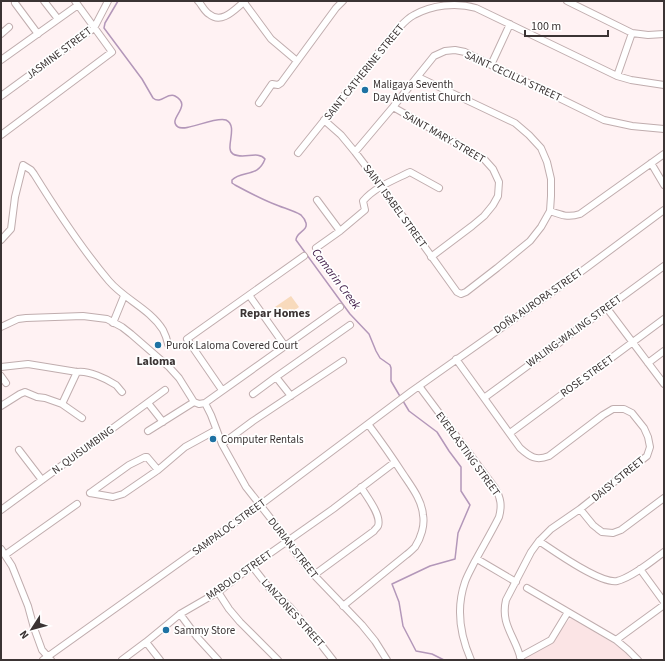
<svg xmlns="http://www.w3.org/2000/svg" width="665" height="661" viewBox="0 0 665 661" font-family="'Source Sans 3',sans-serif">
<rect width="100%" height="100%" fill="#fff2f3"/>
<path fill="#fbe4e5" d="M571,618L574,619L624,650L631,660H525V658L553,641L567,622Z"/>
<path fill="#f8dabc" d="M291,296L299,307L283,319L275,307Z"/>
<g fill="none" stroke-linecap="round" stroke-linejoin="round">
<path stroke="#b397b9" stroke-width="1.5" d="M118,1L105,23L104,28L142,79L153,98C161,105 167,92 175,96C194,106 166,119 178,127C186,132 215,116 226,120C239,126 224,149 233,154C243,160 258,150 265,159C258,178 242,170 232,180V183L235,185C248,192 261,199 274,204C283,208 293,210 301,215C303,217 305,219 306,223C308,231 296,232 296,240L350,314L369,334L376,351L380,358L390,365L391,368V381L401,398
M403,401L409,411L437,432L449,451L461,467V491L470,505L458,533L455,559L430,566L392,584L399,602L403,626L416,651L432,654L444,660"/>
<defs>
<path id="minor" d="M44,1L58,19
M198,1C202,5 204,11 209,14C222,25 235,9 245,1
M243,1L271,39L297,61
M567,1L632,33L648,35L664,34
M15,3L38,34
M1,34L9,27
M1,60L78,5
M491,65L510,24
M617,76L632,33
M1,96L94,28L108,1
M259,103L272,84L278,85L281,83L336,8L343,1
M393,107L484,159L493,169L499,182L498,196L493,205L484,216L472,226L431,257
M324,120L341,135L355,152L381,186L457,292L461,294L466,292L497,268L530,241L541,227L550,211L551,196V179L547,162L541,148L529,135L515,123L418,77
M1,135L112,52L75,1
M355,152L393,107L434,56L445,51L455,50L465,52L604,120L632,126L664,129
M298,153L395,32C401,26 406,19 414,15C432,5 456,2 476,8L617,76L631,80L664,85
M651,163L664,185
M317,200L340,231
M550,211C561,215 568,218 580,214L664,154
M1,240L11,229L15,197L23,165L31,170L34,174C57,211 81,248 109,281C124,299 150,309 163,330C165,334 167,339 168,344
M316,248L340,231L365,210L363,201C375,187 394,180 410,172L439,188
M249,295L285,346
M606,307L664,384
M113,323L124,296
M1,327L18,319L26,318L83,316L107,319L122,327L131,334L169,367L179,378L194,402L199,404L205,403L340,307
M456,359L520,448C530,457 536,461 549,456L603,415L613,409H624L632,413L644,428L648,437L650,447L647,456L580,509L551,529L539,541L531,552L506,600C500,625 516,637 521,660
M648,363L664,351
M1,367L28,364L77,372C88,370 107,379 116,385C118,387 120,390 122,392
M77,372L62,404L82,418
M1,376L6,383
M276,377L291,396
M419,386L495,488C501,498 502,506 499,517C491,533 482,548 474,563C471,569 467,576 465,582C456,608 460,635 471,660
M222,390L187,339L304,256
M253,394L276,377L350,325
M484,398L664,266
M148,403L163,422
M205,403L211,415L222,444L246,487L275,524L295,552L305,565L314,575L362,625L375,641L387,660
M1,406L20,394L25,392L37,397L45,398L62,404
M148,431L194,402
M510,433L664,319
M222,444L253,421L343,361
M19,450L42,480
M90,493L113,497L123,494L158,470L185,447L216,430
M90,493L129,465L145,457H147L158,470
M580,509L593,525L598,529L602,532L613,533L621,530L664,498
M1,510L165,390
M539,541C554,551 600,584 617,581C631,578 652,561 664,552
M1,549L12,566L28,606L34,628L42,650L51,660
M5,555L77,504
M477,559L516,582
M252,566L270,589L290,607L319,642L333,660
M640,569L664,602
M314,575L374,531C375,529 377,528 378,526C382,515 366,496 361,487
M527,588L616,640L628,650L638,660
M218,592L229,609L240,622L278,660
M343,606L406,555C409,553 412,550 415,547C421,538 425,525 423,515C422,500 411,486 403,474C392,457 380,440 368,424
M180,614L197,637L218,660
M616,640L664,605
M146,642L160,660
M520,657L551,640L568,612
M43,660L260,505L412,391L582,271L664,210
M122,660L146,642L180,614L218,592L252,566L333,509L395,462"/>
</defs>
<use href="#minor" stroke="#c0adae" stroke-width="8"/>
<use href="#minor" stroke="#fff" stroke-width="6"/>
</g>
<g fill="#1e72a3" stroke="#fff" stroke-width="1.5">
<circle cx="365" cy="90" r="4"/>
<circle cx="158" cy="345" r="4"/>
<circle cx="213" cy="439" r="4"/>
<circle cx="166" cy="630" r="4"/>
</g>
<g text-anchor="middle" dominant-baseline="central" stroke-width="3.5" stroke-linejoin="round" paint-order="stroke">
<g font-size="11" fill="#3b3434" stroke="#fff">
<text transform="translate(59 53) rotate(-37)">JASMINE STREET</text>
<text transform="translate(364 72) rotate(-51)">SAINT CATHERINE STREET</text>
<text transform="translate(513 76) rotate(25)">SAINT CECILLA STREET</text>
<text transform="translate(444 137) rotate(30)">SAINT MARY STREET</text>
<text transform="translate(395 206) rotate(54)">SAINT ISABEL STREET</text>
<text transform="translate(538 301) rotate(-35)">DOÑA AURORA STREET</text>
<text transform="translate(574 331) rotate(-36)">WALING-WALING STREET</text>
<text transform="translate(587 376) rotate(-36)">ROSE STREET</text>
<text transform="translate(83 450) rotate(-36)">N. QUISUMBING</text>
<text transform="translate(468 454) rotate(54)">EVERLASTING STREET</text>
<text transform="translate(618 479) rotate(-39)">DAISY STREET</text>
<text transform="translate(229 527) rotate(-36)">SAMPALOC STREET</text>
<text transform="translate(293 548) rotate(52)">DURIAN STREET</text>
<text transform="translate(239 575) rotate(-35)">MABOLO STREET</text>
<text transform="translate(293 613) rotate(48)">LANZONES STREET</text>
</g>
<g font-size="11" fill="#3b3434" stroke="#fff" text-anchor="start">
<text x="373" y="84">Maligaya Seventh<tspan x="373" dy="13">Day Adventist Church</tspan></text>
<text x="166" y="345">Purok Laloma Covered Court</text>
<text x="221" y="439">Computer Rentals</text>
<text x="174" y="630">Sammy Store</text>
</g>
<g font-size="12" font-style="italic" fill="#3e1a46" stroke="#fff">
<text transform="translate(336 279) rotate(53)">Camarin Creek</text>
</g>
<g font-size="12" font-weight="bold" fill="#3b3434" stroke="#fff">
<text x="275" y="313">Repar Homes</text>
<text x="156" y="361">Laloma</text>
</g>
</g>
<rect width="665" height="661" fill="none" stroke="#3b3434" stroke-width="4"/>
<g transform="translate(32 629) rotate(234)" stroke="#ffffff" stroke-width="3" paint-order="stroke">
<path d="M0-3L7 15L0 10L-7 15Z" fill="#3b3434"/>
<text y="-6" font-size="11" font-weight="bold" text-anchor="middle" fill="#3b3434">N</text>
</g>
<path d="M525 30v6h83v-6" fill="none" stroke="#3b3434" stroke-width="2"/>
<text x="531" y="30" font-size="12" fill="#3b3434" stroke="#ffffff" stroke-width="3" paint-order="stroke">100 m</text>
</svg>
